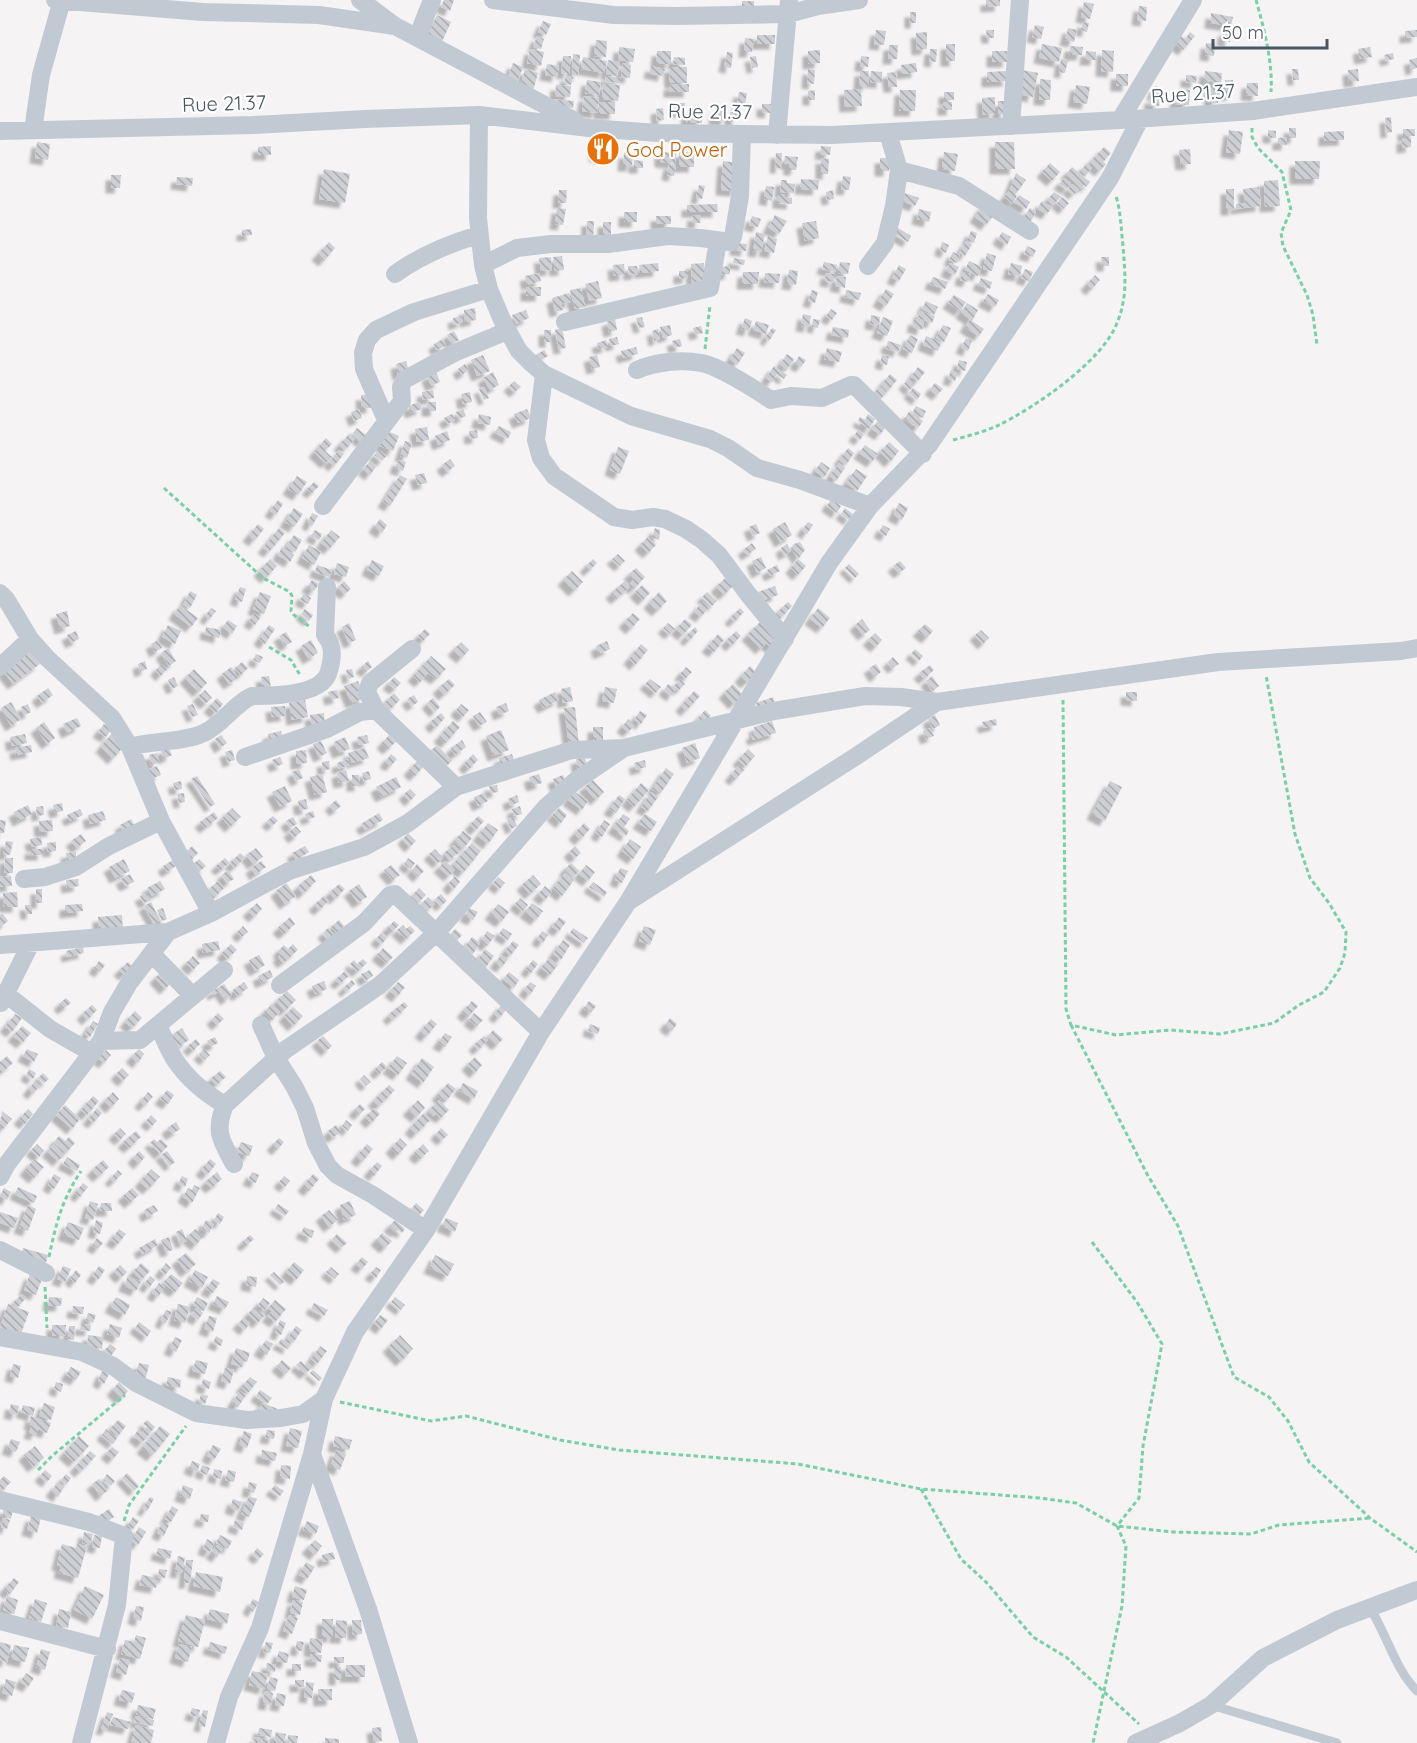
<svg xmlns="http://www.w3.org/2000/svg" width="1417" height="1743" viewBox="0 0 1417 1743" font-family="Quicksand,sans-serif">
<defs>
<pattern id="building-back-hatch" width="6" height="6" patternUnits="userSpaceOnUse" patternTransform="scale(1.5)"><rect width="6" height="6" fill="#cdcfd5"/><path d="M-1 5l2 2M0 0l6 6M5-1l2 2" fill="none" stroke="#a8abb0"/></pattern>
<filter id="shadow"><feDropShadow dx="-5.5" dy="5.5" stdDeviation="1.5" flood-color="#0004"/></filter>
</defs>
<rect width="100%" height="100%" fill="#f5f3f3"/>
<path fill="url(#building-back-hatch)" filter="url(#shadow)" d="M444,0H454L450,11L441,7Z
M986,0H1000V6L986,7Z
M742,1H754V8H742Z
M1084,2L1094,4L1090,19L1081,17Z
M1139,6L1147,7L1146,21L1137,20Z
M910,12H916V23H910Z
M1211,13L1233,17L1231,26L1210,23Z
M437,15L451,22L440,46L426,38Z
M543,21L551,24L546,35L538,32Z
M1083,22L1089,23L1087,32L1081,30Z
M1035,25L1044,27L1041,39L1032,37Z
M1068,28L1077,30L1074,42L1065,40Z
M876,30L886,31L884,45L874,44Z
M986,30H994V38H987Z
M1224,30L1231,32L1230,42L1222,40Z
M1417,30V37L1405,38V31Z
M927,32V49L917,50L916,33Z
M1190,32L1195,36L1183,50L1174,42L1180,35L1185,39Z
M757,35H775V44H757Z
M537,36L544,39L541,49L533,47Z
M745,38L754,39L752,52H744Z
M596,40L607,41L606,57L594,56Z
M1206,43L1215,44L1214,56L1205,55Z
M946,44H955V61H946Z
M1042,44L1062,48L1059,62L1039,58Z
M889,45H898L897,59H888Z
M1070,46L1083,47L1082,55H1069Z
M619,47L635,49L633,62L618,60Z
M1370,47L1372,57L1360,59L1358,49Z
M530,49L544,52L541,66L527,63Z
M930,49H937L936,62L929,61Z
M820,50V63L808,64V51Z
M1102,50L1114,51L1113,72L1101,71Z
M657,51H671V64H656Z
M992,51H1007L1008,62H992Z
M1086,51L1096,52V60H1085Z
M727,52L733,53L731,68L724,67Z
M1393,53L1394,59L1386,61L1384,55Z
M573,54L580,55L578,76L572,75Z
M563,56H571L569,74L561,73Z
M756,56L758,67L752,68L750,57Z
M861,56L869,57L868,67L860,66Z
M583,57L607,61L604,73L581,69Z
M674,57L685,58V65L673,64Z
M1417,58V68L1411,70L1409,60Z
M1061,59L1068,60L1065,73L1059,72Z
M608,60L620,62L617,76L606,74Z
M513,63L523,67L516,86L506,82Z
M623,63L631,65L630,78L621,77Z
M916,63L917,72L902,74L901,65Z
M547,64L559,66L557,77L545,75Z
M651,66L665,69L663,76L649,73Z
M669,67H687V83H670Z
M525,69L538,73L533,91L520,87Z
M808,69L815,70L814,84L807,83Z
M1292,69H1298L1299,80H1293Z
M1358,69L1359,81L1349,82L1348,70Z
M1022,70L1038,73L1033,97L1017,94Z
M860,71H869L868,86L859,85Z
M871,71L882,72V83L870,82Z
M1007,71L1008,81L987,82V72Z
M1205,71L1222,73L1221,83L1204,81Z
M896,72L897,87H889L887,73Z
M1116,74H1128V86H1116Z
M1186,75L1197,76L1196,83L1186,82Z
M566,76L573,77L571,85L564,83Z
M606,76L621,78V83L605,82Z
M1040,79L1051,80L1050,100H1039Z
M587,80L601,82L599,95L585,93Z
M1225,80H1233V95H1225Z
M1247,83H1258V96L1246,95Z
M603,84L620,85L618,101L602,99Z
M689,84V92H669V85Z
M556,85L571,86L570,97L555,96Z
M1076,85L1090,87L1087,104L1073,102Z
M1222,85V93L1217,94L1218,103L1210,104L1209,87Z
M1155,86L1162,88L1160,97L1152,95Z
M861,89L862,106L845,107L844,90Z
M1182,89L1190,90L1189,105L1175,104L1176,96L1181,97Z
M815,90V100H808V91Z
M900,90H916L915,111H899Z
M739,92L747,93L745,105L737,104Z
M944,92H954V100H944Z
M584,96L599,98L597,113L582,111Z
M995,97V114L983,115L982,98Z
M1150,98L1160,99L1159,106L1149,105Z
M550,99L574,101L573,108L549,106Z
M998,101H1006V114H998Z
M599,102H615V114H599Z
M943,102H952V110H943Z
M676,103H685V112H676Z
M762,104H771L770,113L762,112Z
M663,108L664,120L657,121L656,109Z
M715,110L727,111L726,121L714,120Z
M730,112H738L737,121H730Z
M702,113V123H687L686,114Z
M1391,117L1392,132L1386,133L1385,118Z
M1289,128H1296V138H1289Z
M1403,129H1415V136H1403Z
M1229,130L1243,132L1240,154L1226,152Z
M1268,130L1276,131V138H1268Z
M1344,131V140L1324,141V132Z
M1287,137V145H1278V138Z
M1402,138H1411V147L1402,148Z
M37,142L50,144L48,160L35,158Z
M995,142H1014L1015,169H995Z
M271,146V155H258V147Z
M595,146L605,148L604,158L594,156Z
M821,146L831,147L830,155L820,154Z
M1104,147L1111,153L1103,162L1106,164L1100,171L1090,162Z
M1190,149L1191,164L1181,165L1179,150Z
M660,152L676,153L675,163L660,162Z
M679,152H694V167H679Z
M944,152L958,154L955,171L942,169Z
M624,153L633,154L632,166H623Z
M776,153H782L781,168H775Z
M785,156L798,157L796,170H789V164L784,163Z
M821,158L829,159L828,174H821Z
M880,158H889V171H880Z
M634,160L643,161V168H634Z
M723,161L739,163L736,191L721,190Z
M1295,161H1320L1319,179H1295Z
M1050,163L1060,172L1052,181L1042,172Z
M1087,163L1092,168L1085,176L1080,171Z
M669,164L676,165L674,176L667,175Z
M1072,167L1090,182L1086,187L1084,185L1081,189L1066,174Z
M324,169L350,174L345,203L319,199Z
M1016,173L1026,180L1015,195L1017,196L1013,203L1004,197L1009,191Z
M111,175H121L120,188H111Z
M843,176L851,177L849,190L841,189Z
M177,177L193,178L192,186L176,184Z
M1064,178L1071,183L1067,189L1059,184Z
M801,179L819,180L818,190L800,189Z
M781,180H787V183L795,184L794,193L780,192Z
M1278,180L1280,206L1265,207L1264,181Z
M1072,184L1079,189L1074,194L1068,189Z
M699,185L705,186L702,199L696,198Z
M766,186L774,187L772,201L764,199Z
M1259,187L1261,206L1236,209V204L1245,203L1243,189Z
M1226,189H1234V210H1226Z
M559,190H567L566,203H558Z
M833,190L834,199L827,200L826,192Z
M1054,192L1061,197L1053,205L1047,200Z
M905,193L919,198L915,206L902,201Z
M778,194H785V198H792V204L778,203Z
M1019,195L1030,202L1026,209L1014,202Z
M1062,197L1069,203L1064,209L1057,203Z
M1042,201L1052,207L1047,214L1037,209Z
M717,204L718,212H687V205Z
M984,204L996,212L986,225L975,217Z
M557,208L566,209L563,225L555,224Z
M1030,208L1036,212L1028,226L1021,221Z
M919,209L931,212L929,222L917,219Z
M624,212H637V222H624Z
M693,215L701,216L700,223H692Z
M775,215L787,221L779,234L768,228Z
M656,216H671V224H656Z
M752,216L761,219L758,227L749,225Z
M587,221H594L593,243L586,242Z
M816,221L819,238L805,241L802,223Z
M603,222H611V238H603Z
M895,226L911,236L908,242L891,232Z
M251,229L252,235L242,236V230Z
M971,231L977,233L974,243L967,240Z
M756,232L765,234L761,252L753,251Z
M1002,232L1011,237L1007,245L998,239Z
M768,236L777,239L774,253L764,251Z
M966,241L972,244L965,256L959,253Z
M329,242L335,248L324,261L317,255Z
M942,242L949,245L946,253L940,250Z
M736,243L747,244L746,251L735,250Z
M1027,246L1036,250L1033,257L1024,254Z
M953,252L960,255L957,263L949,260Z
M987,253L996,256L992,271L983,269Z
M562,256L564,270L555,271L553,257Z
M551,257L552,270L541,271L539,258Z
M1101,257H1109V266H1102Z
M734,258L745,260L744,265L733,263Z
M969,261L982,267L978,276L965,270Z
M824,262L837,265L835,272L822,269Z
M840,262L850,263L848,274L838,273Z
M658,263L659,271L640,273L639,265Z
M704,263L705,283L692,284L691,264Z
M950,263L959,267L955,275L946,271Z
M1011,263L1022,266L1020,276L1008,274Z
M624,264L625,275L614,276L613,265Z
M899,265L906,269L899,281L892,278Z
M628,266H637L638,274L629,275Z
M730,266V274L721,275L720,267Z
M1025,269L1033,272L1029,281L1021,278Z
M789,270L798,271L796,285L787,284Z
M679,271H688V278L679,279Z
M743,272H759L758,284H742Z
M962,272L971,274L968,282L960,280Z
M539,273L541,281L527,285L525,276Z
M765,273L780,274L779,283L764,282Z
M826,273L834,274V282L825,281Z
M1095,275L1100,280L1091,290L1086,285Z
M837,276L846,277L845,288L835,286Z
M933,277L948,282L945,289L930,284Z
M981,278L992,282L990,289L978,285Z
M598,281L602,298L589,301L585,284Z
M526,287H541V296H526Z
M581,288L585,307L575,309L570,290Z
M886,289L894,294L886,306L878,301Z
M812,290L818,292L815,303L808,301Z
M846,290L861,293L859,300L845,297Z
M569,293L571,302L561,304L563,310L555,312L552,298Z
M988,294L999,300L995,307L983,301Z
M954,295L966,302L960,311L948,303Z
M926,301L938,307L934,315L922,309Z
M967,303L978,310L972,321L984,329L979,336L965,327L970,319L961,313Z
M475,308L476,320L465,322L464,310Z
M831,309L837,313L832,320L826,316Z
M526,310L529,318L516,324L512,315Z
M920,311L935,316L932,323L918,318Z
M803,314L811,316L809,327L801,326Z
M871,315L880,317L879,325L870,324Z
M461,316L463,322L454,325L453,318Z
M642,317L645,327L639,328L636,318Z
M883,317L893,321L887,336L877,333Z
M745,318L752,321L749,331L741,329Z
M615,319L617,330L609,332L607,321Z
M813,319L820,320L818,328L812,327Z
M914,319L924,321L922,330L912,327Z
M756,321L769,325L766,334L753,330Z
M670,325L672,335L663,338L660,327Z
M943,325L951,328L944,342L936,338Z
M701,326L703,333L695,335L693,328Z
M833,327L849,330L848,338L831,335Z
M562,328L566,348L559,349L555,330Z
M772,328L776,330L769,341L765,338Z
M658,329L660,339L654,341L652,331Z
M544,330H551V342H544Z
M454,331L459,340L452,344L447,335Z
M910,335L918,339L912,353L903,349Z
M926,336L941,342L938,351L923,345Z
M617,337L619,344L611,346L609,339Z
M966,338L972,341L968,351L961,348Z
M443,339L446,346L436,350L434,344Z
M680,339L682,346L674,348L672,341Z
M606,340L608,347L599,349L597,343Z
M888,341L901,345L898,352L886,348Z
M636,347L638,354L623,358L621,351Z
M737,348L745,353L737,365L730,359Z
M827,348L842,352L839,362L824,359Z
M544,350L548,356L538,362L534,356Z
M787,354L794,359L786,371L779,366Z
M483,355L490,371L477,376L471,360Z
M597,355L600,367L592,369L589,357Z
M882,355L889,356L887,365L880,363Z
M799,356L806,360L801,367L795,363Z
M959,360L967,362L965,371L957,369Z
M406,361L409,372L398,375L396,364Z
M465,364L469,370L462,375L458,369Z
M774,366L787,375L784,379L777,374L772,382L766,378Z
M918,367L925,372L918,381L911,377Z
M951,370L958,373L955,381L948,379Z
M436,372L440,382L431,386L427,376Z
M493,372L499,385L490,390L483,378Z
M890,374L897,380L888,391L881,385Z
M908,379L915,384L910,390L904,384Z
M514,381L521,387L515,392L509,386Z
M935,383L943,389L937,395L930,389Z
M880,386L887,392L877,403L870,397Z
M484,387L489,398L484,400L479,389Z
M913,388L921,394L917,400L909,393Z
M433,390L434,398L423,400L422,392Z
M470,392L472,402L463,404L461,394Z
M361,395H371L372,408H362Z
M419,402L422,409L411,413L408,406Z
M427,402H436V411H427Z
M916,406L926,411L923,418L912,413Z
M359,409L362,418L354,421L351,412Z
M463,409L466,416L459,419L456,412Z
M527,409L531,418L518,423L514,414Z
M909,412L923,421L918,428L904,419Z
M452,414L455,420L448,424L444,418Z
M479,414L491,417L490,425L477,423Z
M868,414L875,419L869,429L858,421L860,417L865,420Z
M879,419L887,425L880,435L872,429Z
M499,426L511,432L508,439L495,432Z
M427,427L429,440L417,442L415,429Z
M357,428L367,436L362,442L353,433Z
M477,430L478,438L470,439L469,431Z
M858,430L864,434L860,440L854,436Z
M387,431L399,436L393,451L380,446Z
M447,431L450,440L438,445L435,436Z
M349,434L355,439L345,450L339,445Z
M326,438L332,444L325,451L332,457L326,463L314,452Z
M405,441L412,443L407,458L400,456Z
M889,442L899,451L890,462L880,452Z
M865,445L878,454L872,462L859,453Z
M618,447L629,451L620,474L610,470Z
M848,448L854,453L846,465L839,460Z
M339,450L344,454L334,466L329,462Z
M379,450L386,456L382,461L374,455Z
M450,459L455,466L447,472L442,465Z
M398,460L406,462L403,471L395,468Z
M370,461L376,467L370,475L363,469Z
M821,462L830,468L824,478L815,471Z
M839,463L845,468L836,481L830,476Z
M856,469L867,476L857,491L846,483Z
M424,473L427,483L418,485L415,475Z
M400,475L407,479L390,506L383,502Z
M297,476L307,482L298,495L288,489Z
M314,482L319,486L312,493L307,489Z
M831,499L841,506L837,513L827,506Z
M278,500L283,504L276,515L270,511Z
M899,503L908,508L902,520L893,515Z
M294,508L303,514L294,527L285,522Z
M845,508L853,514L849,520L841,514Z
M312,513L318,516L312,526L307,523Z
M380,519L387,525L382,533L374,527Z
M785,522L792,535L780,542L773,529Z
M808,522L813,525L807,534L802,530Z
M258,524L264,529L254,541L248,536Z
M756,524L760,533L753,536L749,527Z
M883,525L890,529L886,536L879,532Z
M279,528L285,533L269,552L263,548Z
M655,528L660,530L659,540L652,537Z
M315,530L322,534L319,540L311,536Z
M331,530L340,537L329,549L321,543Z
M294,535L302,540L295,552L286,547Z
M648,537L656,545L648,553L640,545Z
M800,542L805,550L798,559L791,548L794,544Z
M752,543L756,549L747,555L743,550Z
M787,544L791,551L784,555L781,548Z
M309,545L321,552L314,565L302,558Z
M282,547L294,555L290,562L278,555Z
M618,554L625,561L620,566L612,559Z
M761,557L766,568L757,573L752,561Z
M270,559L277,566L266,578L259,571Z
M593,559L597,563L589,571L585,567Z
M798,559L806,566L798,575L791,568Z
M372,560L384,566L379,576L367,570Z
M900,561L906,568L899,573L893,566Z
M337,563L349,567L346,577L334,574Z
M849,564L859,574L855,578L845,568Z
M317,565L332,570L329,577L315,572Z
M777,565L780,571L770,576L767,570Z
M636,568L645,577L634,589L629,584L634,579L629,574Z
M572,571L583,582L574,591L563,580Z
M725,578L733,586L724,595L716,587Z
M312,580L319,584L314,591L307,587Z
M344,581L351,589L345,594L338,587Z
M625,581L630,587L616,599L611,593Z
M642,585L650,593L643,600L635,592Z
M775,586L778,595L761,601L758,592Z
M240,587L246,589L242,602L235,599Z
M190,591L197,595L190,608L183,605Z
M260,592L271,596L264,614L253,609Z
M659,592L667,601L657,611L649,603Z
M707,592L717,601L712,606L702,597Z
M304,593L311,598L308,604L300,600Z
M702,602L709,607L701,617L694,612Z
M788,602L792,606L778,621L773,616Z
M180,605L198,618L191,627L174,614Z
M211,608L216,611L209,620L205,616Z
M740,608L744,612L734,622L730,618Z
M818,608L830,618L822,628L810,619Z
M305,609L313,615L309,621L301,614Z
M67,611L70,626L60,629L56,614Z
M254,613L260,618L255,625L249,621Z
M633,613L640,619L631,629L624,622Z
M685,619L692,625L683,635L676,629Z
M862,619L870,630L863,635L855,625Z
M228,620L237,626L232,634L223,627Z
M760,622L779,640L771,648L766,643L761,649L747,635Z
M349,623L356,640L349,643L342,627Z
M668,623L675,629L670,634L663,628Z
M925,624L933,631L927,638L918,631Z
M168,625L181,631L175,644L162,637Z
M269,625L275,629L265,644L259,639Z
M206,627L221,630L219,638L205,634Z
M695,627L698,631L689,641L685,637Z
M425,629L430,634L423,641L418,636Z
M981,630L989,638L983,644L975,635Z
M76,631L79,639L71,643L67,635Z
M736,631L741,636L731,646L726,641Z
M286,632L292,642L285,646L279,636Z
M875,633L882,640L876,647L868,640Z
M718,634L724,640L714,652L707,647Z
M158,640L162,648L155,652L151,644Z
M311,640L318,653L308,659L301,646Z
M607,641L610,649L599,654L596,646Z
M461,642L469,650L462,658L453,650Z
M641,644L648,650L635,665L629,659Z
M168,648L176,661L169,666L161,653Z
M915,649L923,656L919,661L911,654Z
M30,651L40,664L13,684L3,671Z
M256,654L263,657L260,663L253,660Z
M431,656L446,669L436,679L428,673L420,682L413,676Z
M893,657L899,664L893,668L888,662Z
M145,661L147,669L140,672L138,664Z
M368,661L372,667L366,672L361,667Z
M242,662L248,668L241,675L235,668Z
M161,664L167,669L161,676L156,670Z
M876,664L881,672L875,677L869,668Z
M930,665L934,670L924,679L919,673Z
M750,666L757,673L746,683L740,677Z
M231,667L238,678L229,684L222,674Z
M686,667L692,672L685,679L680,674Z
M194,669L207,683L198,692L185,678Z
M352,669L354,677L348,679L346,670Z
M269,676L271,688L263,690L261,677Z
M932,676L939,686L933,691L926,681Z
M174,677L178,686L172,689L168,680Z
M394,677L401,683L395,689L388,684Z
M449,679L455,685L444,695L438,688Z
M650,679L661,687L656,693L645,684Z
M680,679L685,684L679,690L674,686Z
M358,681L365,698L351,703L344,686Z
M668,684L676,689L672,696L664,690Z
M733,684L743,695L734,704L724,693Z
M570,687L573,701L563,703L561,689Z
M605,687L617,689L614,703L602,701Z
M48,688L53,695L42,703L37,696Z
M205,690L212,698L205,704L198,696Z
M337,690L339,698L330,700L328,692Z
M694,691L700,696L686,711L681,706Z
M555,692L559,700L543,708L539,700Z
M1126,692H1137V701L1126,700Z
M394,693L400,700L386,713L380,707Z
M414,695L418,702L412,706L407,699Z
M773,697L775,705L759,711L756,703Z
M217,698L223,704L216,713L209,707Z
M433,698L440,707L435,712L427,703Z
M305,700L308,717L292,720L289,703Z
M11,702L21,719L11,726L1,708Z
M506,703L509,711L499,715L496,707Z
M28,704L31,712L25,715L21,707Z
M193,704L198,715L192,717L187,706Z
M461,704L469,710L463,717L456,710Z
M285,706L286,716L272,717L271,707Z
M575,707L579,745L569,746L564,708Z
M705,710L711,716L701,727L695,722Z
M640,711L647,715L641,724L634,720Z
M480,712L487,722L479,726L473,716Z
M324,713L325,728L312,730L310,715Z
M441,713L445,718L435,728L430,722Z
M935,715L940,725L933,729L928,719Z
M77,718L81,726L67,733L63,724Z
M628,719L635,725L628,732L622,727Z
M996,719L997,725L984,728L982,722Z
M453,721L460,727L446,743L439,737Z
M772,721L776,733L753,740L751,735L755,733L754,727Z
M44,722L55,738L47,744L36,728Z
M104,724L111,730L106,737L98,732Z
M593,727H603V742H593Z
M930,728L934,736L926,739L923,731Z
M501,730L509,750L493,756L486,736Z
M281,731L283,739L269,742L268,734Z
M112,733L125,745L113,759L101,747Z
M25,734L27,743L12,746L10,737Z
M221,735L227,743L220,748L215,739Z
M367,735L369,743L359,745L357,737Z
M389,735L396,742L388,749L382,743Z
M345,737L350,749L338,753L334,742Z
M462,740L466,747L455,755L451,748Z
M321,741L327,753L319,757L313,744Z
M695,743L700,758L687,763L682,748Z
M31,745L32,752L16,755L15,748Z
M437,745L452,761L442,770L427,754Z
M168,747L172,755L164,759L161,751Z
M365,748L369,758L352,763L348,753Z
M748,749L755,756L745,767L738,760Z
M232,750L235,760L228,762L225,752Z
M306,750L307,763L296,764V751Z
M157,753L159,763L151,765L149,755Z
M391,754L397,759L391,766L385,762Z
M473,754L478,760L469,769L464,764Z
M512,754L515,763L502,768L499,758Z
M280,757L283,764L275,767L272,760Z
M585,757L587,769L578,771L576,759Z
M348,759L350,765L338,769L337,763Z
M419,759L425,765L415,776L409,770Z
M645,760L646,767L636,770L634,763Z
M329,761L330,769L323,771L322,762Z
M739,765L744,770L735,780L730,776Z
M157,766L161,775L148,780L145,771Z
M666,768L674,774L660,794L652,789Z
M299,769L303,778L296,781L292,772Z
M346,770L349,781L339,783L337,773Z
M369,771L371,779L364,781L362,773Z
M322,774L327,792L315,795L310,777Z
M539,774L542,783L532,786L529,777Z
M352,775H359L360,786H352Z
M563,775L566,783L556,787L553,779Z
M197,776L215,804L210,807L191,779Z
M396,777L401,787L381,797L376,787Z
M593,780L604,792L596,800L584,787Z
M181,781L182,789L175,790L173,783Z
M1110,781L1122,787L1105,821L1092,814Z
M641,783L649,790L634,807L627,800Z
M497,785L498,792L491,793L489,786Z
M285,786L292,801L280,807L272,792Z
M410,789L416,795L410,801L404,794Z
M574,791L588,801L582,810L568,800Z
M651,792L658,797L648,811L641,807Z
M184,793L185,802L179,803L177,794Z
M484,793L488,801L478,806L474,797Z
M517,795L519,802L510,806L508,799Z
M619,795L625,799L616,813L609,809Z
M306,799L308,809L300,810L298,801Z
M336,800L341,806L335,811L330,805Z
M62,803L63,811L55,813L53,805Z
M28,805L32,814L18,821L14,812Z
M43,806L44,815L37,816L36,807Z
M520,806L522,814L514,816L512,809Z
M232,808L241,817L230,827L222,818Z
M559,808L567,815L561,823L552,815Z
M80,809L83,815L70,821L67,815Z
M103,811L106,820L90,824L88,815Z
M313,811L315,817L307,820L305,814Z
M214,812L218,818L205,828L200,822Z
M379,813L383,820L365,830L361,824Z
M623,814L630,819L624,827L629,831L626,836L613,828Z
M645,814L657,822L651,831L638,823Z
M273,816L278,821L272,826L267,821Z
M478,816L484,821L476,830L470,825Z
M293,817L297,824L290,828L286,821Z
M513,817L517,826L511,829L507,819Z
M131,819L135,827L124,833L120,825Z
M0,820L6,821L4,833H0Z
M52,820L53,831L40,832L39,821Z
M604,820L610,824L602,837L596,833Z
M488,823L498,830L488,844L478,836Z
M584,823L590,829L580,840L574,834Z
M296,826L301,832L294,838L289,832Z
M463,831L472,838L463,849L454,841Z
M408,833L416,841L410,847L403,839Z
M81,834L86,841L77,848L71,841Z
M41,837L42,845L32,847L30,839Z
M630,839L641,847L633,859L622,851Z
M6,841L13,842L10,855L3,854Z
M56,842V851L48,852L47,843Z
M472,843L481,851L463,873L453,864Z
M454,845L460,852L449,860L444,853Z
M192,846L198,853L190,861L184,854Z
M305,846L309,852L296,860L292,853Z
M575,846L581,853L575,858L569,852Z
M256,848L263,857L253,864L246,855Z
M30,849H43V855H30Z
M435,849L443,858L438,863L429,854Z
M76,852V862L67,863L66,853Z
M240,853L245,858L234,868L230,863Z
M5,858H13V873H4Z
M225,858L229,863L221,870L216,866Z
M408,858L415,863L411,869L404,864Z
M124,859L130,871L115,878L109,867Z
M199,859L206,866L198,873L191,866Z
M173,860L176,866L167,872L163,866Z
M261,861L266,867L255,875L251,868Z
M445,861L455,870L449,876L439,867Z
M571,863L579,871L573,878L564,870Z
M417,864L424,871L418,877L412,870Z
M391,865L400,875L393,880L384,870Z
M586,865L595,872L588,881L579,874Z
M620,868L628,871L622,883L615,880Z
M228,870L234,879L227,883L222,875Z
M565,873L574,880L562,896L553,888Z
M130,874L134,882L125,886L121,879Z
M311,875L316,881L303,894L297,887Z
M533,875L541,884L530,894L522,885Z
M11,876L12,886L0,887V877Z
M455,876L460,882L453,890L448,884Z
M498,877L505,883L500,889L493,883Z
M78,879L79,886L67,888L66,880Z
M160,881L165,889L152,896L147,888Z
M218,881L224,888L214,898L207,891Z
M593,882L607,892L604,897L589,887Z
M286,883L296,896L285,904L276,891Z
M339,884L345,889L335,899L329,893Z
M359,884L367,897L358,903L349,891Z
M545,886L552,892L545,900L538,894Z
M419,888L426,895L415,906L408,900Z
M36,889H42V903H36Z
M17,892L18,907H4L3,893Z
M147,893L151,900L144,903L140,896Z
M441,894L447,901L441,906L435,899Z
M324,896L329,901L319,910L314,905Z
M428,897L435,904L421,917L415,910Z
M520,898L528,905L523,911L515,904Z
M151,902L160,920L154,923L144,906Z
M257,903L262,909L254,917L248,911Z
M532,903L543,911L536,920L525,912Z
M82,904L83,911L65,913V905Z
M498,904L509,912L501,922L490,914Z
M25,905H32V914H26Z
M163,908L167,919L162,921L157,910Z
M469,908L478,912L473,920L465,916Z
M2,913L8,921L2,926L0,923V915Z
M122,915L123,931L99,933L98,917Z
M290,917L295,924L284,934L278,928Z
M559,917L566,922L559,931L552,927Z
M339,920L344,926L337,933L331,927Z
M394,921L399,925L392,932L387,928Z
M403,925L406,929L410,926L415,931L406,939L397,930Z
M243,926L248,932L242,937L237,932Z
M644,926L656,930L650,945L639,941Z
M328,928L335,935L329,940L323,933Z
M503,928L512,934L508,940L499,934Z
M573,928L588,938L584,943L570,933Z
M455,929L462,935L453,945L446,939Z
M487,931L495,936L487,946L481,941Z
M542,931L548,935L543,943L537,939Z
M381,933L387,938L382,944L376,939Z
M472,937L480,943L473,954L464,948Z
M563,940L570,945L561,960L553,954Z
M218,941L220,950L203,953L202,944Z
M513,941L519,945L510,956L505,951Z
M231,944L237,950L227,959L222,953Z
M293,944L298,950L283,963L278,957L281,954L278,951L284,945L288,949Z
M83,947L84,953L67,957L66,951Z
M383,948L393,957L387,963L377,955Z
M485,949L494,956L483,971L474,965Z
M259,955L265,965L255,971L249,960Z
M501,955L508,959L502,967L495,963Z
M193,956L200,963L193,970L186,963Z
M549,958L558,965L550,975L541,968Z
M363,959L367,963L357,972L350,964L354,960L357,964Z
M533,960L538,964L531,973L526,969Z
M99,961L105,965L100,972L94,968Z
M128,962L133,967L124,975L119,970Z
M270,970L273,977L261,983L258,976Z
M370,970L373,976L365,981L361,974Z
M162,971L172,982L165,989L155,978Z
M345,971L349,976L340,984L335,980Z
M509,972L519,980L514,988L503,979Z
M352,980L355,984L346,992L343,988Z
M324,981L327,989L315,994L312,986Z
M244,982L248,988L237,996L233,990Z
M398,982L405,987L397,997L390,991Z
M530,982L536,986L530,995L524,990Z
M224,984L232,995L226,1000L220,991L214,995L211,992Z
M287,991L296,1000L285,1011L276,1001Z
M66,998L71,1003L63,1009L59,1004Z
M472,1001L478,1006L468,1017L462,1012Z
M589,1001L596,1006L591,1013L584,1008Z
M404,1002L408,1006L392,1020L388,1015Z
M503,1003L508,1008L499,1018L494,1014Z
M272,1004L280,1012L272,1020L264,1012Z
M92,1005L97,1010L87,1020L82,1014Z
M293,1007L303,1016L293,1026L284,1016Z
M135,1011L142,1018L132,1028L125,1022Z
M218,1013L224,1019L217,1025L212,1019Z
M474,1013L483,1020L477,1026L469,1020Z
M15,1014L22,1018L12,1032L5,1027Z
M670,1018L677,1024L672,1031L665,1025Z
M431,1019L437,1024L426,1037L420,1032Z
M93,1021L98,1024L90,1037L85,1034Z
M590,1024L600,1028L598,1034L588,1031Z
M22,1026L31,1033L22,1043L13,1036Z
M182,1028L189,1040L173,1050L165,1039Z
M493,1030L503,1039L497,1045L488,1036Z
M445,1033L452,1037L445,1047L438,1043Z
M323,1036L332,1046L326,1051L317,1041Z
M484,1036L488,1040L478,1050L474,1045Z
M215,1037L218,1043L210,1047L207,1041Z
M196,1039L200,1044L193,1051L188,1046Z
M27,1049L38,1054L34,1062L23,1056Z
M139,1049L144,1054L138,1063L131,1057Z
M204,1049L210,1055L205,1060L199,1054Z
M106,1050L111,1055L104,1063L98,1058Z
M7,1056L13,1063L0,1074V1062Z
M397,1056L407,1063L398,1075L388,1068Z
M475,1057L482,1065L475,1073L467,1065Z
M422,1058L434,1067L423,1083L411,1074Z
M382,1062L387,1067L379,1074L375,1069Z
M122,1068L129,1075L123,1081L116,1074Z
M29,1069L36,1073L33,1079L26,1076Z
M220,1071L226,1077L216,1085L210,1079Z
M43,1073L49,1079L44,1083L38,1078Z
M364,1075L371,1082L366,1086L360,1079Z
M36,1080L41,1084L33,1094L28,1090Z
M448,1083L456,1089L445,1102L437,1095Z
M463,1083L478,1091L474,1099L459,1090Z
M389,1085L395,1090L379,1106L373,1101Z
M167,1090L174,1095L168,1104L160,1099Z
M113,1092L119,1099L111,1108L104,1101Z
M148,1092L153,1097L144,1106L140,1102Z
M93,1096L99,1101L87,1115L81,1110Z
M418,1100L425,1108L416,1117L408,1110Z
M439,1100L449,1110L441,1118L436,1114L433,1117L428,1111Z
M360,1104L365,1109L359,1115L354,1110Z
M65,1105L80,1119L72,1129L56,1115Z
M97,1108L102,1113L93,1123L88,1119Z
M374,1108L380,1114L371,1123L365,1117Z
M28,1109L33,1114L25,1124L19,1119Z
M2,1111L12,1119L3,1129L0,1126Z
M424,1113L431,1119L416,1134L410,1128Z
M151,1115L157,1121L152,1126L146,1121Z
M346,1120L352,1125L348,1131L342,1126Z
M176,1122L180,1129L171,1135L167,1128Z
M336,1125L341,1132L332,1138L328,1131Z
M120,1128L126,1134L120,1140L114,1134Z
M441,1128L448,1135L442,1140L436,1134Z
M136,1131L141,1137L129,1148L123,1142Z
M59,1136L65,1141L69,1137L75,1143L66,1153L54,1142Z
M279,1138L284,1142L277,1150L272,1145Z
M400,1138L407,1145L398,1155L391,1148Z
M154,1139L157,1142L161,1139L168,1146L160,1154L150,1143Z
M241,1142L253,1146L249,1156L237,1152Z
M37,1144L44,1151L39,1157L31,1150Z
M54,1144L64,1155L58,1161L47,1151Z
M367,1144L373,1149L362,1162L356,1157Z
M423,1144L429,1151L420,1159L414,1153Z
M139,1151L145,1157L139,1164L133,1158Z
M167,1151L175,1162L170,1166L161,1155Z
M67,1157L80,1165L77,1171L63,1164Z
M34,1159L44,1167L34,1178L25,1170Z
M210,1159L216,1164L207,1175L201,1170Z
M103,1160L109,1167L98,1177L92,1170Z
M377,1162L382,1166L374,1176L369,1171Z
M151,1169L160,1177L148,1189L140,1182Z
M118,1170L122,1174L114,1182L110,1179Z
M217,1172L222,1179L211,1188L205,1182Z
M252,1172L259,1175L256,1183L248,1180Z
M54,1174L61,1178L54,1189L48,1185Z
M313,1174L319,1179L309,1191L303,1186Z
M182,1176L188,1179L185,1187L178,1184Z
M284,1176L290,1181L285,1187L279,1182Z
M83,1183L88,1187L80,1197L75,1193Z
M194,1185L200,1188L192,1203L183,1197L188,1188L192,1190Z
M18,1187L37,1196L34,1203L15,1194Z
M4,1188L11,1192L7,1200L0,1196Z
M132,1188L139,1195L130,1203L123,1196Z
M90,1201L98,1204L93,1220L85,1218Z
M350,1201L356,1215L344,1220L340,1205Z
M101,1203H111L112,1211H100Z
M416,1203L424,1210L415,1220L408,1213Z
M278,1204L289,1211L285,1216L275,1209Z
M28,1205L36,1209L28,1231L19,1228Z
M154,1205L158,1211L147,1217L144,1210Z
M329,1210L338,1220L329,1227L321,1216Z
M0,1212L18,1218L14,1228L0,1223Z
M218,1213L224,1217L220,1224L214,1220Z
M446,1218L458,1223L455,1232L442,1226Z
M96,1220L103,1223L100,1234L93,1232Z
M206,1220L214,1224L209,1233L201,1229Z
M395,1220L405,1229L402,1233L398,1230L396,1232L389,1226Z
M68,1222L84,1228L79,1240L63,1235Z
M304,1227L314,1231L312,1238L301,1233Z
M119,1229L126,1234L118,1244L111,1240Z
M182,1229L187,1241L181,1243L176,1232Z
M195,1229L203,1237L196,1245L187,1237Z
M382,1233L392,1241L385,1248L376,1240Z
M337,1234L347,1243L341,1248L332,1239Z
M250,1235L254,1239L246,1246L242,1242Z
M169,1237L173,1250L166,1252L161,1240Z
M97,1238L103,1243L98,1249L92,1245Z
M155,1239L158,1245L142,1254L139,1248Z
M23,1248L48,1255L45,1266L20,1259Z
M186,1253L196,1264L186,1272L177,1260Z
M435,1255L454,1264L448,1276L429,1268Z
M362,1257L368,1262L362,1269L356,1264Z
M294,1262L304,1270L296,1280L286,1272Z
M141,1263L150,1271L141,1280L133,1272Z
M166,1263L171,1268L165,1275L160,1271Z
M120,1265L127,1272L121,1278L114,1271Z
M63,1266L71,1269L65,1282L57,1279Z
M99,1266L105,1270L98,1280L92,1276Z
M331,1267L339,1274L335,1279L326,1272Z
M376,1267L381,1270L376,1278L370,1274Z
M76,1270L81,1275L75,1283L70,1278Z
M195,1270L208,1277L202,1288L189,1281Z
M274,1272L284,1282L280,1285L270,1275Z
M30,1274L42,1279L36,1295L24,1290Z
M171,1274L183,1283L175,1292L163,1283Z
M128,1276L141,1282L136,1291L124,1286Z
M150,1276L155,1280L149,1288L144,1284Z
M247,1276L257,1277L256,1287L246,1285Z
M213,1279L220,1283L213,1293L206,1289Z
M159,1283L165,1287L158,1297L152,1293Z
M22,1294L26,1298L17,1308L13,1303Z
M217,1296L229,1302L225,1309L213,1304Z
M49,1297L62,1298L61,1306H48Z
M116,1297L130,1305L125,1315L110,1307Z
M197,1297L208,1303L204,1311L193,1305Z
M395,1297L405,1305L401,1310L391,1302Z
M263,1298L270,1303L265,1310L258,1305Z
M275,1300L286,1309L275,1322L267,1316L272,1311L268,1308Z
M314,1303L328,1310L324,1316L311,1309Z
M8,1304L29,1312L19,1339L0,1332V1326Z
M178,1304L190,1307L185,1323L174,1320Z
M73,1306L84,1307L83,1314L72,1313Z
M254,1307L264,1316L258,1323L248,1314Z
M196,1308L203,1313L198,1320L191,1315Z
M166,1310L172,1312L165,1324L160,1321Z
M88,1313L96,1315L93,1323L86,1320Z
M380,1315L388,1320L381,1329L374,1323Z
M209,1316L217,1318L213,1332L204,1329Z
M243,1318L250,1323L245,1330L238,1324Z
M280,1320L286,1323L281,1335L275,1333Z
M139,1322L151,1331L147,1337L135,1328Z
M81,1324L91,1325L90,1331L80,1330Z
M110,1324L122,1328L119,1338L107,1334Z
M52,1325H66L65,1336H52Z
M69,1326H75L74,1340L68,1339Z
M296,1326L302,1330L293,1343L287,1339Z
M88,1335L103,1337L102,1349L87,1347Z
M400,1335L413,1349L401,1361L388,1347Z
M216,1336L223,1340L221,1346L213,1343Z
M175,1337L182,1340L176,1352L169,1349Z
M281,1339L290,1344L288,1349L278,1344Z
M266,1340L273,1344L267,1355L259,1350Z
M110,1344L116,1349L111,1356L104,1351Z
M320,1346L327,1351L317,1364L311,1359Z
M236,1348L250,1353L247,1362L244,1361L242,1367L231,1364Z
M196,1360L208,1363L205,1374L192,1371Z
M282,1360L291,1368L286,1374L277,1366Z
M301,1361L305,1365L308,1362L313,1367L305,1374L296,1365Z
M139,1363L149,1365L145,1381L134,1379Z
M13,1364L21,1366L18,1378L10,1376Z
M71,1367L81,1372L76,1380L66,1375Z
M225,1368L234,1370L230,1384L221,1381Z
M313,1370L322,1378L319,1381L310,1373Z
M102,1371L109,1374L104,1384L98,1381Z
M168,1377L181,1380L180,1388L166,1385Z
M250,1377L257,1382L248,1393L241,1387Z
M203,1379L211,1382L209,1389L201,1387Z
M56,1382L63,1384L61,1392L54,1389Z
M119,1382L128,1391L121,1399L112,1390Z
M260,1390L272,1398L267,1404L256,1396Z
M240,1391L246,1395L238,1407L232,1403Z
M201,1394L208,1396L205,1404L199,1402Z
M44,1403L55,1407L51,1420L39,1416Z
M262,1403L281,1410L279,1417L259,1410Z
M11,1404L19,1406L17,1415L9,1413Z
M23,1405L35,1408L33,1416L21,1412Z
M31,1416L51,1423L47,1433L38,1429L36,1435L29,1433L32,1425L29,1424Z
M118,1420L126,1426L118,1436L110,1429Z
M147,1420L155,1427L142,1443L134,1436L138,1430L141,1433L147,1427L143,1424Z
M160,1426L170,1434L152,1456L142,1448Z
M290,1428L302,1431L298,1448L286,1446Z
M106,1429L117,1438L113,1444L102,1435Z
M267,1430L275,1431L274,1439L265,1438Z
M244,1431L252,1434L247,1448L239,1445Z
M79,1436L89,1446L74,1462L64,1453Z
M335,1436L352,1440L349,1450L333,1446Z
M11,1439L20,1442L16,1452L7,1449Z
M213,1445L221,1449L214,1460L207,1456Z
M35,1446L44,1458L33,1467L24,1455Z
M112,1447L119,1452L113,1459L106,1453Z
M262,1450L277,1453L275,1461L261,1458Z
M336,1450L346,1454L340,1470L330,1466Z
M90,1451L96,1456L80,1472L75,1467Z
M192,1461L200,1464L197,1472L189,1468Z
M202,1465L210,1468L207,1475L200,1472Z
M281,1465L291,1466L290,1479L280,1478Z
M214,1469L222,1471L221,1479L213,1477Z
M45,1470L52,1476L47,1482L40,1476Z
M228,1470L236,1472L234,1482L225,1480Z
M127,1473L139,1486L134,1491L122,1478Z
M66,1474L71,1478L66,1485L61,1480Z
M107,1474L115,1481L111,1486L103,1480Z
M4,1476L11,1482L0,1493V1480Z
M99,1479L107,1491L101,1496L92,1484Z
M58,1482L64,1487L58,1497L51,1491Z
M249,1482L257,1484L254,1493L247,1491Z
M183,1485L193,1489L190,1499L180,1496Z
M275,1485L284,1491L280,1496L271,1490Z
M249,1496L257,1499L249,1517L241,1514Z
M150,1497L154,1499L147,1511L142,1509Z
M233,1499L242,1502L238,1511L230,1508Z
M172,1506L178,1510L171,1522L165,1519Z
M4,1508L13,1510L11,1519L2,1516Z
M109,1509L114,1517L102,1525L97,1517Z
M201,1514L209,1515L208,1522L199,1521Z
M31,1516L41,1518L37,1533L27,1530Z
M133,1517L139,1521L133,1529L128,1525Z
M3,1518L10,1520L7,1529L1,1527Z
M235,1520L244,1523L242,1530L233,1527Z
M307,1521L319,1526L316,1534L303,1530Z
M162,1522L169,1525L164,1536L157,1533Z
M139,1527L146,1532L138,1545L131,1541Z
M84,1532L93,1534L90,1545L82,1543Z
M94,1535L102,1536L100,1548L92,1547Z
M220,1535L232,1541L228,1549L216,1543Z
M207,1539L214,1543L210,1552L203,1549Z
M315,1540L322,1546L315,1555L307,1548Z
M62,1544L76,1548L77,1544L87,1546L78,1578L59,1573L61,1566L57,1565Z
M217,1545L223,1549L217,1557L211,1553Z
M158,1548L172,1551L170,1559L156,1555Z
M257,1548L264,1554L259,1559L253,1554Z
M333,1552L335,1559L323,1562L322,1555Z
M178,1556L185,1558L182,1573L175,1572Z
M186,1560H193L190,1583H184Z
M306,1562L315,1567L307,1579L299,1575Z
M159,1569L167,1570L165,1578L158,1577Z
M196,1572L223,1577L220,1592L193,1586Z
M142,1575L158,1578L156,1588L139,1585Z
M14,1578L19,1582L10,1594L4,1589Z
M85,1586L104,1595L92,1619L74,1610Z
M295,1586L307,1590L304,1600L292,1597Z
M7,1596L18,1600L14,1614L3,1610Z
M35,1599L47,1603L41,1622L29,1618Z
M253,1599L259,1602L253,1612L248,1608Z
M293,1600L303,1602L300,1615L290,1613Z
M136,1606L144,1607L141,1621L133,1619Z
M59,1609L71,1612L68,1628L56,1626Z
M210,1609L229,1614L227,1624L207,1619Z
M186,1615L205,1620L198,1647L178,1641Z
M289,1615L298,1618L292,1634L283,1631Z
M322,1619H333V1637H322Z
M336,1620L347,1621L346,1638H335Z
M352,1620H361L362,1634L353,1635Z
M136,1635L146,1638L140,1659L121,1654L125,1640L134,1642Z
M310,1638L323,1640L321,1653L309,1651Z
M297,1641L304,1642L302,1651L295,1650Z
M0,1642L11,1645L7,1662L0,1660Z
M210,1642L227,1647L225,1654L208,1649Z
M266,1642L273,1643L270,1653L263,1652Z
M179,1644L192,1647L188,1662L175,1658Z
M14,1645L29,1648L25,1662L11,1659Z
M41,1649L50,1652L45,1670L36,1667Z
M279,1651L289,1654L287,1663L276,1661Z
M310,1654L322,1655L321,1662L310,1661Z
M334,1657H344V1663H334Z
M120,1658L130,1660L126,1675L116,1672Z
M267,1663L276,1665L275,1672L266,1670Z
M292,1664H301V1671H292Z
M346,1665H365V1677H345Z
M334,1667H341V1680H334Z
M252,1671L268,1674L264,1689L249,1685Z
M26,1673L34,1678L28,1687L20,1682Z
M270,1677L278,1679L275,1691L267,1689Z
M6,1679L16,1682L12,1696L2,1693Z
M295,1680H304V1687H295Z
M306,1682L314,1683L312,1698L304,1697Z
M318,1689H332V1700L319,1701Z
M122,1690L135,1693L132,1703L119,1700Z
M265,1691L273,1693L271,1705L263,1704Z
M277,1693L286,1695L284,1706L275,1705Z
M138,1705L156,1709L153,1719L136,1714Z
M192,1708L200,1710L198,1717L190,1715Z
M203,1710L208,1711L205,1727L199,1726Z
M107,1712L113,1714L107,1730L101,1729Z
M136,1716L154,1720L153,1726L134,1722Z
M113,1717L131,1722L128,1729L110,1725Z
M136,1725L154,1730L151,1743H131Z
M381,1727L382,1741L374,1742L372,1728Z
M259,1728L272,1730L271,1737L258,1735Z
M276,1732L286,1734L284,1743H273Z
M288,1735L298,1736L297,1743H287Z
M255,1737L269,1740L268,1743H254Z
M325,1738L339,1739V1743H325Z"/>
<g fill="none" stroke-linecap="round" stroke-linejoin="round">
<path stroke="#7ad0a6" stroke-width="3" stroke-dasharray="4.5 3" stroke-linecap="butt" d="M1256,0C1264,28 1273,63 1271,92
M1252,128V137L1258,148L1282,172L1291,210L1281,233L1283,246L1307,295L1313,315L1317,345
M705,349L710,305
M953,440C968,436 983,432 997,426C1034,408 1102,362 1117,323C1128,297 1125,273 1123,246C1121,229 1121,213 1116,196
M164,488L263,578L290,592L292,596L291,611L294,615L310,627
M269,647L291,660L300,675
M1063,700L1066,1009L1071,1025L1116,1035L1170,1030L1220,1034L1274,1023L1299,1005L1324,992L1340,968L1345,953L1346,932L1329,903L1310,878L1295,834L1266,675
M1071,1025L1147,1174L1178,1226L1234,1377L1269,1397L1288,1421L1309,1462L1370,1518L1417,1552
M1092,1242L1137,1302L1162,1344L1143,1446L1139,1498L1117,1526L1126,1546L1122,1606L1093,1743
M49,1257C56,1223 62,1200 81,1171
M45,1287L47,1328
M340,1402L431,1421L466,1416L560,1440L619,1450L798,1464L921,1489L1040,1498L1076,1503L1117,1526L1173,1532L1251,1534L1279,1525L1370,1518
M38,1470L52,1456L125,1395
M921,1489L961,1559L986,1582L1033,1637L1066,1657L1139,1724
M124,1521L129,1505L186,1426"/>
<path stroke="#c1cad2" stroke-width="9" d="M1370,1608C1387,1635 1395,1669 1417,1691
M1211,1705L1337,1743"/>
<path stroke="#c1cad2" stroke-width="18" d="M55,0L203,12L319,15L395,26
M360,0L395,26L575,121
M493,0L614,15L678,16L788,14L818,6L859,0
M417,38L432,0
M479,115L478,218L483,265L489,289L503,322L519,351L530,362L544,374L631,416L710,439L728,448L757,468L800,480L870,506
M1120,120L1193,0
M1011,126L1020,0
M33,130L41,75L62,0
M0,131L253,125L365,119L479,115L589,128L658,133L832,135L1120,120L1253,111L1417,87
M777,135L789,0
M899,170L959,186L1030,231
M483,265L517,248L551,244H608L668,236L701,238L730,242L733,237L740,196L742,134
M868,266L885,243L894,206L899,170L888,133
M395,274C421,255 448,244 478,235
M565,322L710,288L718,241
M637,370C655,362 681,359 701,363C717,365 756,390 771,400L791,396L822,398L851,385H854L923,454
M544,374L536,440L541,458L554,476L614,517L632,520L653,517L665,519L686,529L702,540L719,555L748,594L785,639
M386,420L364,369L363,353L367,340L376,330L414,312L489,289
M323,506L402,401L401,387L404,380L454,353L507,331
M0,593L6,599L30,639L47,658L112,718L130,747L161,821L211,913
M412,649L370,683L367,692L376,710L456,787
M0,667L30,639
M130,747C154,740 181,743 204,733C223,724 234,704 252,696C271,696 313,695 325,679C329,675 330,667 331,662C333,651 332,643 325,635L327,587
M245,757L327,729L360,712L376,710
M24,879L45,877L76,867L109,846L161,821
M631,900L855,757L937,702
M0,945L168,932L211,913L289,871L364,847L408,823L456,787L572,750L624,748L774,711L865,696L901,697L937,702L1218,662L1401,651L1417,648
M152,954L192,995
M280,985L364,923L390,895L395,894L541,1032
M6,994L50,1029L92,1053
M1,1003L31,943
M158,1025C163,1036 168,1049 175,1060C187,1078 206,1094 225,1105
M261,1025L276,1058L294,1086L305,1108L316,1143L328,1166L337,1175L373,1195L426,1230
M101,1041L140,1040L224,970
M234,1164C221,1141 214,1131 225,1105L285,1050L380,985L437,932L546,807L574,782L624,748
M0,1177L7,1164L101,1041L112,1012L129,983L168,932
M0,1250L46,1273
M0,1337L82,1352L113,1366L136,1383L196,1413L247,1420L281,1418L303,1414L324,1399
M312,1454L368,1609L409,1743
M0,1500L89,1522L124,1536L117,1605L81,1743
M0,1621L107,1649
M216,1743L229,1697L260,1628L312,1454L324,1399L355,1332L426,1230L541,1032L628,902L829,563L870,506L929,445L1110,178L1140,119
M1136,1743L1180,1723L1211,1705L1263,1658L1337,1620L1417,1590"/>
</g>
<defs>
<symbol id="restaurant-disc" viewBox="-11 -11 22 22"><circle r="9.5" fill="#e8710a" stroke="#fff"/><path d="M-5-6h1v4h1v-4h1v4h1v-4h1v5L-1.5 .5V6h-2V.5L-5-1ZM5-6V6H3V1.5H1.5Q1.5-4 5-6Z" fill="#fff"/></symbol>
</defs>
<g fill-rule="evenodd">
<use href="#restaurant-disc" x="584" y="130" width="38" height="38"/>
</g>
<g text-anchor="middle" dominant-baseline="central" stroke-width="4.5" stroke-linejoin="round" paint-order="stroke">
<g font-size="20" fill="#4a5661" stroke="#fff">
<text transform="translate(1193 93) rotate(-4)">Rue 21.37</text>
<text transform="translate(224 103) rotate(-2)">Rue 21.37</text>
<text transform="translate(710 111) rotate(1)">Rue 21.37</text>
</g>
<g font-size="20" fill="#c56008" stroke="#fff" text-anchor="start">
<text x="626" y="149">God Power</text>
</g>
</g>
<path d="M1213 39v9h114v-9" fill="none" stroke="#4a5661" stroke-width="3"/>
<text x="1222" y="39" font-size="18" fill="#4a5661" stroke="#ffffff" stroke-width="4.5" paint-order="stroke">50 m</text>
</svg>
